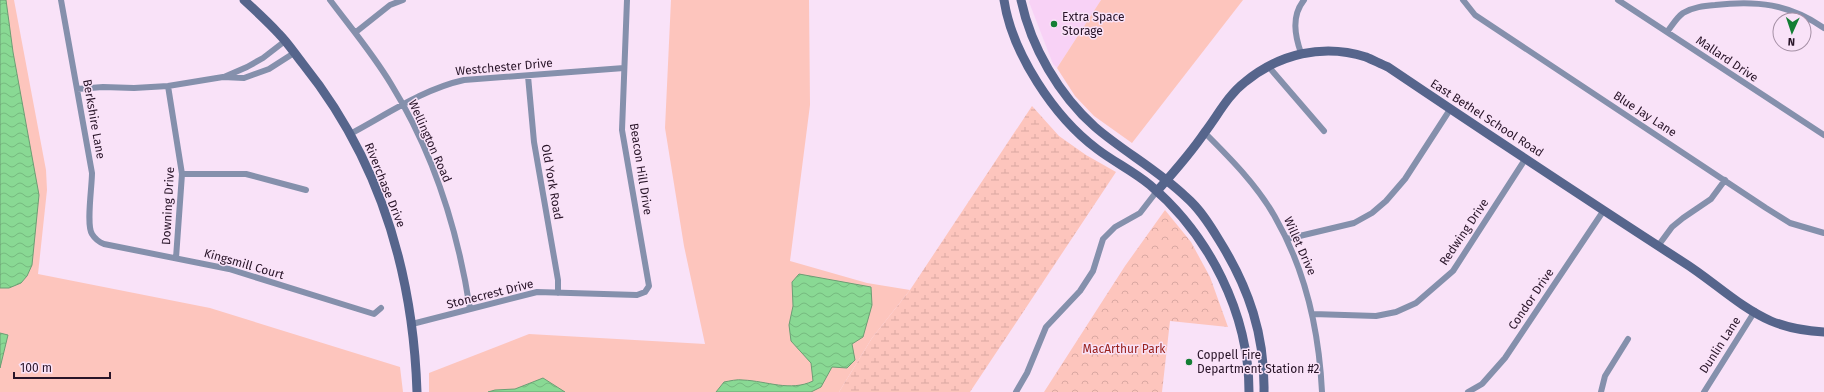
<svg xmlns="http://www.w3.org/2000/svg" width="1824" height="392" viewBox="0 0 1824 392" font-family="'Fira Sans',sans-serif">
<defs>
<pattern id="wetland-marsh" width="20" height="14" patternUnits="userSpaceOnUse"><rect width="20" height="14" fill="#fdc5bd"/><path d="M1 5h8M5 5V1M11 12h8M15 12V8" fill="none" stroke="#d9a8a2"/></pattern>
<pattern id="park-crowns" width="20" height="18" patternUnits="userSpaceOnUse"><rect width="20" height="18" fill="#fdc5bd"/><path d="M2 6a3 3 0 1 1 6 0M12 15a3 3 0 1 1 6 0" fill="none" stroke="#d9a8a2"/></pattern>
<pattern id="water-waves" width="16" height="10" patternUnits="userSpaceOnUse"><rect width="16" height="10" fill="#89d994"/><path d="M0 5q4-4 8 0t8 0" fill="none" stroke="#76b980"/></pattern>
</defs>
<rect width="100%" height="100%" fill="#f9e2f8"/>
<path fill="#f8d2f6" d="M1030,0H1101L1057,68L1053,64L1029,2Z"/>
<path fill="#fdc5bd" d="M0,0H14L46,170L47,190L38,274L210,308L400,367L403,392H0Z
M671,0H809L810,105L790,261L867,283L910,290L872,338L839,392H429V373L529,334L705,344L684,246L665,128Z
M1101,0H1243L1132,143L1094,116L1075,96L1057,68Z"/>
<path fill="url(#wetland-marsh)" d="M1032,106L1059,136L1086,155L1116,172L970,392H839L872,338L910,290Z"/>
<path fill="url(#park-crowns)" d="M1165,210L1191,242L1210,277L1228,327L1170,321L1162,392H1044L1125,266Z"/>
<path fill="url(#water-waves)" stroke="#6c9e74" d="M0,0H6L13,52L39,195L32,265L27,276L21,283L9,288H0Z
M799,274L871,287L872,305L863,337L852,344L855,360L847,368L832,367L821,387L811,392H716L724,382C730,381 737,379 743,380C767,381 790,392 813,381L811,363L791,341L789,325L793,306L792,282Z
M0,333L8,335L0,368Z
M543,378L565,392H488L495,390L515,389Z"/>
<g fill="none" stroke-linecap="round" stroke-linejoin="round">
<path stroke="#8590ac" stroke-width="6" d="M61,0L92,173C92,187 86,225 92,234C95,239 99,242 104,244L229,269L374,314L381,308
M330,0C351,28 373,54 391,84C433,152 458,231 470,309
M1463,0L1475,15L1484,21L1766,208L1790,223L1824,233
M1618,0L1824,135
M356,32L390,5L403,0
M1667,32C1672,26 1676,18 1683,13C1693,7 1704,6 1715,5C1757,0 1789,4 1824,28
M1301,53C1295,36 1291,16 1304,0
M1268,66L1324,131
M528,76L534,142L558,280V293
M224,77L247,67L263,58L285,41
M168,86L182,174L176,258
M77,89L103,87L134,88L168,86L223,77L244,78L269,69L294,53
M1205,133C1230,158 1257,185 1275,217C1306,271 1319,330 1322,392
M350,134C386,115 423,89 464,80L624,68
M182,174H246L306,190
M1287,239L1354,223L1372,213L1386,201L1405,179L1451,108
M1658,246L1672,227L1683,218L1711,199L1725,180
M1313,314L1376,316L1396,312L1416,303L1453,271L1526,158
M412,324L537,292L637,295L645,292L649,286L622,130L627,0
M1016,392L1027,373L1046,327L1080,291L1093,271L1103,239L1115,227L1140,213L1157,191
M1468,392L1482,384L1505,358L1604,210
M1601,392L1605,376L1628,339
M1704,392L1755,311"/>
<path stroke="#56658c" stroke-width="9" d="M244,0C256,11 268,22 279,34C288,43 295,54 303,64C380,160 413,271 417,392
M1004,0C1012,53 1054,117 1097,149C1114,162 1133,171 1150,185C1209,235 1249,313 1249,392
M1021,0C1031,47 1059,95 1095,127C1124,152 1158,170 1186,197C1200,209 1210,225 1219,240C1249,288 1265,335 1264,392
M1157,191C1174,172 1191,153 1205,132C1218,115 1228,95 1245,82C1279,54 1323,43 1366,57C1373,60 1381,64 1388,67C1486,133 1584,198 1683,262C1712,280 1739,307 1771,321C1788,328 1806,331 1824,332"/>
</g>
<g fill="#137e34" stroke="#f9e2f8" stroke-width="1.5">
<circle cx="1054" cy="24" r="4"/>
<circle cx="1189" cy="362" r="4"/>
</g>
<g text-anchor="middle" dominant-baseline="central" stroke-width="3" stroke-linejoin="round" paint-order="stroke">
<g font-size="12" fill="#281428" stroke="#f9e2f8" text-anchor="start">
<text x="1062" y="17">Extra Space<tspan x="1062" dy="14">Storage</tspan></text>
<text x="1197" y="355">Coppell Fire<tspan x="1197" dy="14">Department Station #2</tspan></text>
</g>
<g font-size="12" fill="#281428" stroke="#f9e2f8">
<text transform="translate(1727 59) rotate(34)">Mallard Drive</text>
<text transform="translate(504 67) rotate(-5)">Westchester Drive</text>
<text transform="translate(1645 114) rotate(33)">Blue Jay Lane</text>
<text transform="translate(1487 118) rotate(33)">East Bethel School Road</text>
<text transform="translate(94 119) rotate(80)">Berkshire Lane</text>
<text transform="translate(430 141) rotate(66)">Wellington Road</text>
<text transform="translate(641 169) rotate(81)">Beacon Hill Drive</text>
<text transform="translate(552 182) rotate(80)">Old York Road</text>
<text transform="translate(385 185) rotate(68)">Riverchase Drive</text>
<text transform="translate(168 206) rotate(-87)">Downing Drive</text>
<text transform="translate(1464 232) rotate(-56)">Redwing Drive</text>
<text transform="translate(1300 246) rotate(66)">Willet Drive</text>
<text transform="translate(244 264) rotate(16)">Kingsmill Court</text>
<text transform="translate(490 294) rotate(-14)">Stonecrest Drive</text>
<text transform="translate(1531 299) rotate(-56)">Condor Drive</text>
<text transform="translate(1720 345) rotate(-57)">Dunlin Lane</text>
</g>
<g font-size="12" fill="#99231e" stroke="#f9e2f8">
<text x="1124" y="349">MacArthur Park</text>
</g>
</g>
<g transform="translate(1792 32) rotate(183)"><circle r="19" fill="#f9e2f8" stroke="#a590a5"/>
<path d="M0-3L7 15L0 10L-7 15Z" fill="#137e34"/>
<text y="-6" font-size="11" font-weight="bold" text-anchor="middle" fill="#281428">N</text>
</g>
<path d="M14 372v6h96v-6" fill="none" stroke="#281428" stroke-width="2"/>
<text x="20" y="372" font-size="12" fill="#281428" stroke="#f9e2f8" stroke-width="3" paint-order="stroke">100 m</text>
</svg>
